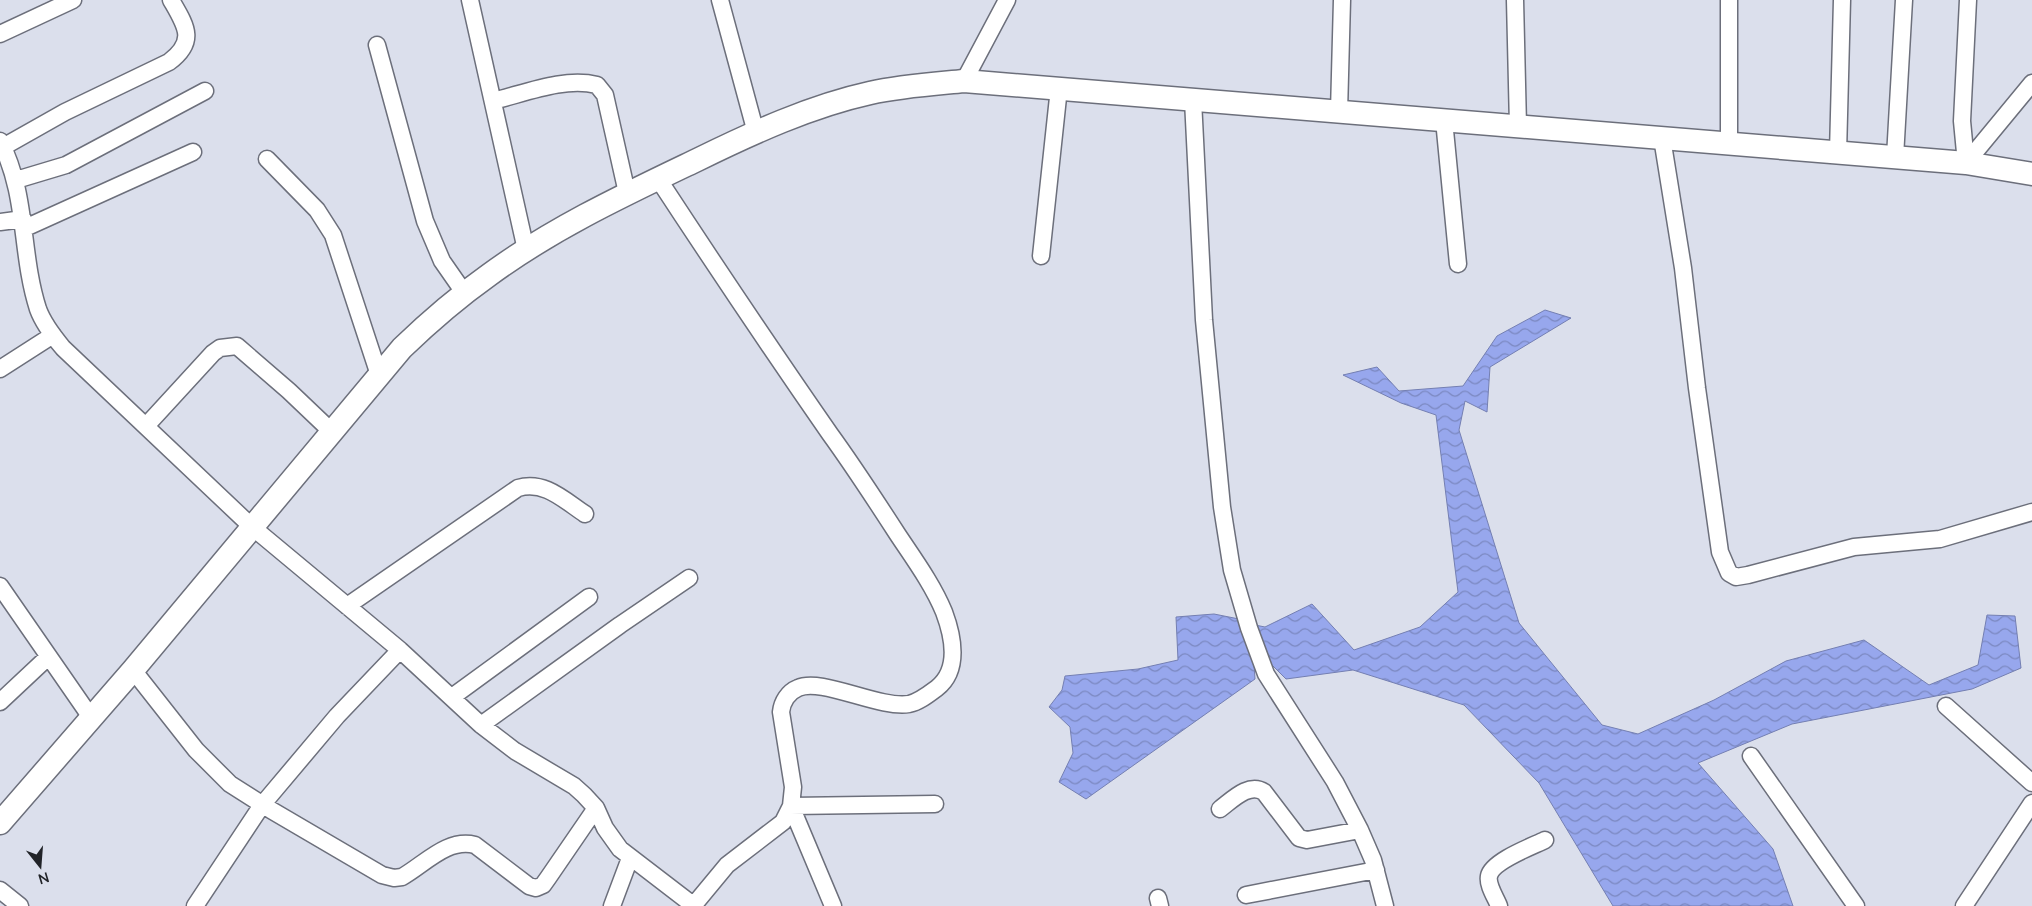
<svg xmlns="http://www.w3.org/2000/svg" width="2032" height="906" viewBox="0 0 2032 906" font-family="'Nunito Sans',sans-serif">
<defs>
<pattern id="water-waves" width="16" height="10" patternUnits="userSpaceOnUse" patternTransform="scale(1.25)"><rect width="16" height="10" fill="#97a7ed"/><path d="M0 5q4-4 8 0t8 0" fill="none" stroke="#7b88c0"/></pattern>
</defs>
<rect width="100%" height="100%" fill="#dbdfec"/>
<path fill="url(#water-waves)" stroke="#747fb2" d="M1545,310L1571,318L1490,367L1487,412L1465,401L1459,430L1519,623L1602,725L1638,734L1714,700L1786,661L1864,640L1929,685L1978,665L1987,615L2015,616L2021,668L1972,689L1792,724L1698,763L1773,849L1793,906H1613L1539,783L1464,705L1353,670L1286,679L1271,664L1255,625L1265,627L1312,604L1354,650L1420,627L1458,592L1436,415L1401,403L1343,375L1377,367L1399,391L1463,386L1497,336Z
M1214,614L1239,619L1254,665L1255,679L1086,799L1059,782L1073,753L1070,727L1049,707L1062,690L1065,676L1138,669L1178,660L1176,617Z"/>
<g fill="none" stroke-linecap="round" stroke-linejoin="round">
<defs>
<path id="street" d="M470,0L526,250
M720,0L756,133
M1515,0L1518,126
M1729,0V144
M0,34L73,0
M377,45L425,221L442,261L465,294
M964,81L1007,0
M1193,100L1204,320L1222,507L1232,570L1249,628L1266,674L1335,782L1360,830L1373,860L1385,906
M493,101C526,93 564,77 597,85L605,95L627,193
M1339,112L1342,0
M1444,120L1458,264
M1662,138L1683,268L1697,388L1720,552L1729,573L1736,577L1748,575L1854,547L1940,539L2032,512
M0,141C28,195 20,253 38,309C43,323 53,336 63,348L251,526L400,650L481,725L515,751L574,786L584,795L596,808L605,828L620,849L693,905
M3,147L65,112L169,62C197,41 186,26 171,0
M1838,153L1842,0
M1895,157L1904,0
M267,159L317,210L333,235L379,375
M1966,163L1962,121L1968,0
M1966,163L2032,83
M657,177C714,264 771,349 830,434C854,467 876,501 898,535C914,559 933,585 944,612C953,636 960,670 937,688C929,694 919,702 909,704C879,709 821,677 798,688C788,692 782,702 781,712L793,787L791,806L783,822L727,865L693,906
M16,180L66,165L205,91
M0,222L23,219
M25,228L193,152
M1041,256L1059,88
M0,369L53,335
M146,426L213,353L220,348L237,346L289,391L331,431
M0,586L90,716
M347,606L518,488C544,480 564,500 585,514
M133,670L196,750L230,784L271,810L382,875L394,878L402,877C425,864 447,838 475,845L529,886L536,888L543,885L548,878L596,808
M452,697L589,597
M0,702L48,657
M1946,706L2032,783
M481,725L620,625L689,578
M1751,756L1856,906
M1220,809C1232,800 1249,782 1264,792L1299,838L1307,840L1360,830
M0,890L20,906
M1246,895L1376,870
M1158,898L1160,906
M195,906L262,805L337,716L400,650
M612,906L630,858
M833,906L791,806L935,804
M1499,906C1496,898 1487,885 1489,876C1492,861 1533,846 1545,840
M1964,906L2032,803"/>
<path id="secondary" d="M0,823L133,670L402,348C429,322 458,297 489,275C553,228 626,194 697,160C752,133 811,106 870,93C901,86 933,84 964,81L1966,163L2032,174"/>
</defs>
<use href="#street" stroke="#6c6f7b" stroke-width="19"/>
<use href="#secondary" stroke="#6c6f7b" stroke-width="25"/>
<use href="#street" stroke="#fff" stroke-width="16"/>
<use href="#secondary" stroke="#fff" stroke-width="22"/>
</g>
<g transform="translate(40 866) rotate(163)" stroke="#dbdfec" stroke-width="4" paint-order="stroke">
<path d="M0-4L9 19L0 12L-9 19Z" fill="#212328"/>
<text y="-8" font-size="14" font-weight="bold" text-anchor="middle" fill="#212328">N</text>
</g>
</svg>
